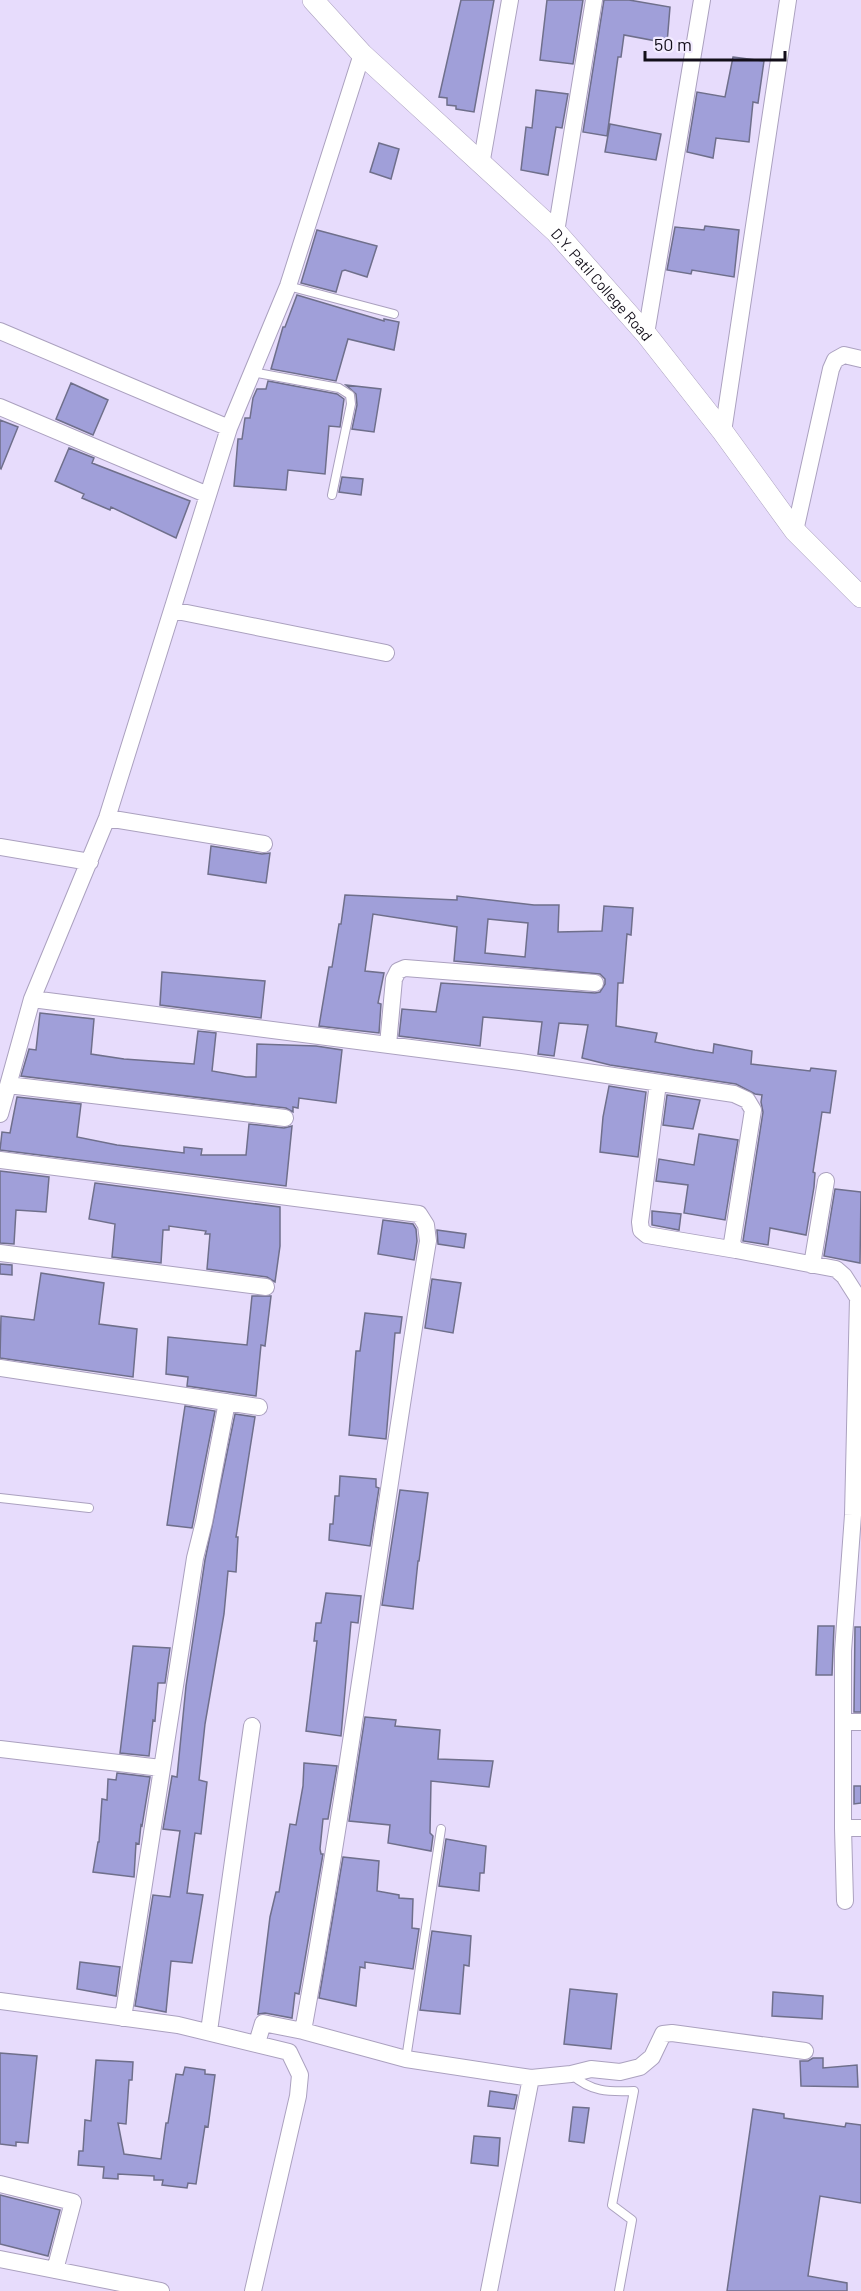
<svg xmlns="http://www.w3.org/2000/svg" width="861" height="2291" viewBox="0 0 861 2291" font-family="Barlow,sans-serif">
<rect width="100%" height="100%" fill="#e7dcfc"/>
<path fill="#a09fd9" stroke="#6f6f8b" stroke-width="1.5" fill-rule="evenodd" d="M461,0H494L474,112L456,109V106L447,105V98L439,97Z
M547,0H583L573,64L540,60Z
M604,0H629L670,7L667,43L624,35L621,57H618L607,136L583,132Z
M733,57L764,61L758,103L753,102L749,142L716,138L713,158L687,152L697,92L725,97Z
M536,90L568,94L562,128L556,127L548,175L521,170L526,127L532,128Z
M610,124L661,134L656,160L605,152Z
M379,143L399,149L391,179L370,172Z
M705,226L739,230L734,277L692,270L691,274L667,270L675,227L704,230Z
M317,230L377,246L367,277L345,270L342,271L336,292L301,283Z
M297,295L384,321V319L399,322L394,350L348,339L336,381L271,369L283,327H285Z
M268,381L337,394L344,399L340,427L329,426L325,474L288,470L286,490L234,486L238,439H242L245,418H250L253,398L257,389H266Z
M71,383L108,400L93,435L56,419Z
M346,385L381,389L374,432L352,429L357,405L356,394Z
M0,420L18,427L1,469L0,468Z
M69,448L94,458L92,463L190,501L176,538L111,507L110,510L82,498L84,494L55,481Z
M342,477L363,479L361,495L339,492Z
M211,846L262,854L270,853L266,883L208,874Z
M345,895L457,900V896L534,905H559L558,932L602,931L604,906L633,908L631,935L627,934L623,983H618L616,1026L657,1033L655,1042L695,1050L713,1053L714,1044L752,1051L751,1064L810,1071L811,1068L836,1071L830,1113L822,1112L813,1172L815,1173L814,1187L806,1235L770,1228L768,1245L743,1241L763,1112L761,1102L762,1095L755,1094L736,1084L610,1065L582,1058L588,1025L559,1023L554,1056L538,1054L542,1022L530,1021L483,1017L480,1046L399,1036L402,1009L436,1012L441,983L595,993L600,992L605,984V979L600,974L454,961L457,927L373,914L365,971L384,973L378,1003L381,1004L379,1033L319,1026L329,967H332L339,924H341ZM488,919L528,923L525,957L485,953Z
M162,972L265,981L261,1018L160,1005Z
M40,1013L94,1019L91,1054L124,1059L194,1064L198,1031L216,1033L212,1071L246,1077H256L257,1044L316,1046L342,1050L336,1103L299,1098L298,1108L293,1107V1112L286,1108L21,1076L29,1049L36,1050Z
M609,1086L646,1092L638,1157L600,1152L603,1117Z
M667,1095L700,1100L693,1129L663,1125Z
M17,1097L81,1104L77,1137L117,1145L184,1153V1147L202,1149L201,1155H246L249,1124L284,1128L292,1126L286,1186L0,1150L2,1132L10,1133Z
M699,1134L738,1140L725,1220L684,1213L688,1185L656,1181L659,1159L694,1165Z
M0,1171L49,1177L46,1212L16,1210L14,1244L0,1243Z
M95,1183L280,1207V1246L275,1282L267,1277L207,1269L210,1234H205L206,1231L169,1226V1230H163L161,1263L112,1257L115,1224L89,1219Z
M835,1189L861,1192L860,1263L824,1256Z
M652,1211L681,1214L679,1230L652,1225Z
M383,1220L413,1224L416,1229L417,1241L414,1260L378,1254Z
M437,1230L466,1234L464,1248L438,1244Z
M0,1264L12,1265V1275L0,1274Z
M41,1273L104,1283L99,1324L137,1329L133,1377L0,1358L1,1316L34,1320Z
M432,1279L461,1283L453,1333L425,1328Z
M252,1296H271L265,1346L261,1345L256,1396L187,1386L188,1377L166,1374L168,1337L247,1345Z
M365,1313L402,1317L400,1333H395L386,1439L349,1435L356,1351H360Z
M185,1406L215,1411L192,1528L167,1525Z
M235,1414L255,1417L236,1537H238L236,1572L228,1571L224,1614L205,1724L199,1780L207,1782L201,1834L195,1833L187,1893L203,1895L192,1963L171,1961L166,2012L135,2006L153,1895L170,1897L180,1831L163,1829L172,1776L177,1777L186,1686L205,1560Z
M340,1476L376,1479V1487L379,1488L370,1546L329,1540L330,1524H333L335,1496H339Z
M400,1490L428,1493L419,1561H418L413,1609L382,1605Z
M326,1593L361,1596L358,1623L351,1622L341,1736L306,1731L317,1641H314L316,1623H321Z
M818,1626H834L832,1675H816Z
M855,1627H861V1712H854Z
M133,1646L170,1648L165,1683H158L155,1721L153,1720L149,1756L120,1753Z
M365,1717L396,1720L395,1726L440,1730L438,1759L493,1761L489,1787L431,1781L430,1833L433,1836L431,1851L388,1843L390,1825L349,1821Z
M304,1763L337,1766L328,1819H323L320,1849L321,1854H323L299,1994L295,1993L292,2018L265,2013L258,2014L270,1917L276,1892H279L290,1824L296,1825L303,1786Z
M117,1773L150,1777L142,1826L141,1825L139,1844L136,1843L134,1877L93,1872L98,1842H99L102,1799L107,1800L108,1779L116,1780Z
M854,1786H861V1803L854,1804Z
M446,1839L486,1846L484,1873H480L479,1891L439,1886Z
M343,1857L379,1861L377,1891L399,1895V1898L413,1899L412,1928L419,1929L413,1969L365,1962V1968L360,1967L356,2006L319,1998Z
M432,1931L471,1936L469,1966L464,1965L460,2014L420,2010Z
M80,1962L120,1967L116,1996L77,1989Z
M570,1989L617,1994L611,2049L564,2044Z
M773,1992L823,1996L822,2019L772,2016Z
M0,2053L37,2056L28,2143L16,2142V2146L0,2144Z
M813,2058H823V2068L857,2065L858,2087L801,2086L800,2061H808Z
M96,2060L133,2062L132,2080H129L126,2124L118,2123L124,2154L161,2159L166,2123H168L176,2074L183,2075L185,2067L205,2070V2074L215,2075L208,2127L205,2126L196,2184L188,2183L187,2188L162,2185L163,2180H154V2176L118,2174V2179L103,2178L104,2167L78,2165L79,2151H83L85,2120L91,2121Z
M490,2091L517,2095L514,2109L488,2106Z
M573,2107L589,2108L584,2143L569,2141Z
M753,2109L784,2114V2118L845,2127L846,2123L861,2125V2203L820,2196L808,2276L847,2283V2291H727Z
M474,2136L500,2138L498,2166L471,2163Z
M0,2195L60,2210L48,2256L0,2244Z"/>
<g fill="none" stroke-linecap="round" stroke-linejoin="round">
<defs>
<path id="service" d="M288,286L394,314
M252,372L339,388L350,395L351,404L332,495
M0,1498L89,1508
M406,2059L441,1829
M571,2074C591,2092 608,2092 634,2091L612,2205L632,2220L619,2291"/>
<path id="minor" d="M481,165L510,0
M556,232L594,0
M0,331L229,428
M646,334L702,0
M0,407L208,495
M723,432L788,0
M795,531L831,369L835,360L844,355L861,359
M172,610L386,653
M107,818L264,844
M0,847L90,862
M32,999L520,1062L734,1094L747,1100L753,1110L732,1243L736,1250L836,1269L844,1276L858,1298L853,1515L843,1651V1828L845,1901
M388,1045L394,979L398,971L405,968L595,983
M658,1083L640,1222L641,1230L647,1235L736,1250
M8,1085L285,1118
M0,1114L32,999L107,818L229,428L288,286L362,54
M0,1160L419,1214L426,1225L428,1241C384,1504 351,1768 303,2031L406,2059L531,2078L489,2291
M0,1253L266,1287
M812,1265L826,1181
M0,1368L259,1407
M844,1722H861
M0,1749L161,1768
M843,1828H861
M0,2001L178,2025L289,2052L300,2075L298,2096L253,2291
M123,2018L195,1558L204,1522L227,1402
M209,2031L252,1726
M257,2043L263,2023L303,2031
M531,2078L571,2074L591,2069L620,2072L640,2067L652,2057L663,2034L672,2033L805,2051
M0,2184L73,2202L55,2270
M0,2259L161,2291"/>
<g id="tertiary">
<path id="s1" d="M313,0L362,54L556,232L646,334L723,432L795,531L861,597"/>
</g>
</defs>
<use href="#service" stroke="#aba1bf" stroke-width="10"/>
<use href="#minor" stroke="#aba1bf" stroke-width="18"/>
<use href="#tertiary" stroke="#aba1bf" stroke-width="22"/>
<use href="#service" stroke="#fff" stroke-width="8"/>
<use href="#minor" stroke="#fff" stroke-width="16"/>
<use href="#tertiary" stroke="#fff" stroke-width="21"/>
</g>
<g text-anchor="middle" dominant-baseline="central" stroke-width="5" stroke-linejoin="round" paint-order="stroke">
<g font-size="15" fill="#120e19" stroke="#f2ebff">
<text stroke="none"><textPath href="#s1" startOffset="406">D.Y. Patil College Road</textPath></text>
</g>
</g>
<path d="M645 51v9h140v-9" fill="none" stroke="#120e19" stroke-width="3"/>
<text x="654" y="51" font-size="18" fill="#120e19" stroke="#f2ebff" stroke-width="4.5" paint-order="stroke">50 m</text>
</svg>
